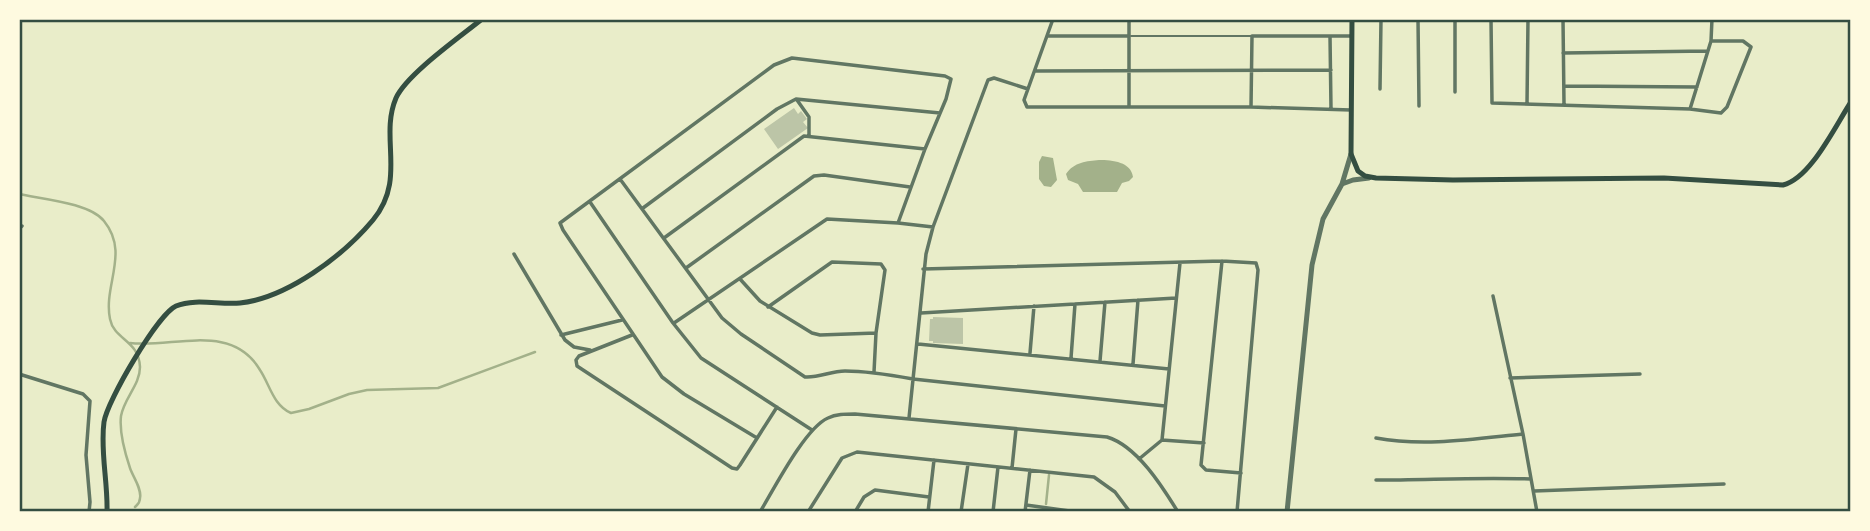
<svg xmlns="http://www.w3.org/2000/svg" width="1870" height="531" viewBox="0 0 1870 531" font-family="'Sofia Sans Condensed',sans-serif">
<rect width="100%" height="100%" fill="#e9edc9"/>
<path fill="#a3b18a" d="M1042,156L1053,158L1057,180L1051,187L1044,186L1039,179V162Z
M1099,160C1113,160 1131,162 1133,177L1129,181L1122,183L1117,192H1083L1078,184L1068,180L1066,174C1074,162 1087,161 1099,160Z"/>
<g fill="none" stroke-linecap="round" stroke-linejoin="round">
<path stroke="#a3b18a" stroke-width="2.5" d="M19,194C42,199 90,203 104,221C130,253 103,285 110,319C114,340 139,340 140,367C140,385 124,398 121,416C119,433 125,453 130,468C133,477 142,489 140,498C140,503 138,504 135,507
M130,343C174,348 232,322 260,370C270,385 273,405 291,413L309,409L349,394L367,390L438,388L535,352
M1046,504L1049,475"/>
</g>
<path fill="#bcc5a7" d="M794,108L798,114L801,111L807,119L803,122L808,128L778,149L764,129Z
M933,317L963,318V344L933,343V341H929L930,319H933Z"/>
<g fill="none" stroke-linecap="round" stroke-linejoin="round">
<path stroke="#617663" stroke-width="2" d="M1131,36H1251"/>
<path stroke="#617663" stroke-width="3.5" d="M1053,19L1024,100L1027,107H1251L1351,110
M1418,19L1419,106
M1455,19V92
M1491,19L1492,103L1690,109L1721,113L1727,107L1751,47L1743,41H1711
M1563,19L1564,104
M1047,36H1129
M1330,36L1331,109
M1563,53L1708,51
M1035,71L1331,70
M1564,86L1697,87
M1380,89L1381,19
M797,100L809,117V135
M1527,104L1528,19
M1129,107V19
M1251,107L1252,36H1352
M1690,109L1711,41L1712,19
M620,179L722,318L741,334L805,377C819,378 831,371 845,371C868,371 891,375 913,379L1165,406
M590,202L673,323L701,358L812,430
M643,208L777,109L796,99L940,113
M19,229L22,226
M664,238L804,136L925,149
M514,254L565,340L574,347L590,350
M1222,261L1201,465L1206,470L1241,473
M686,268L814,176L824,175L910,187
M923,269L1222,261L1256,263L1258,270L1237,512
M740,279L760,301L812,333L820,335L876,333
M1493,296L1523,434L1537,512
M768,307L832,262L881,264L885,270L876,333L874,372
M921,313L1176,298
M674,323L827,219L898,223L933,227
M561,335L622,320
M632,335L579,356L576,360L577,366L732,468L737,469L740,465L777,407
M918,344L1169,369
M1030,353L1034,306
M1071,358L1075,304
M1100,361L1105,302
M1133,364L1138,300
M19,374L83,394L90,401L86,455L90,502L89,512
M1510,378L1640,374
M909,418L926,254L933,227L988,80L994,78L1028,89
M757,438L684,394L662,377L563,230L560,223L774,65L792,58L945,76L951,79L946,99L925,149L898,223
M1376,438C1424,447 1474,439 1523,434
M1162,440L1204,443
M1139,459L1162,440L1180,263
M1012,468L1016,429
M1376,480C1428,480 1479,477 1531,479
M1534,491L1724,484
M1026,505L1077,512
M1835,511L1836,512
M760,512C774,489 805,428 828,418C836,414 845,414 855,414L1107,437C1137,446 1162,486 1178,512
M808,512L842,458L857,452L1094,477L1115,492L1130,512
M855,512L864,497L875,490L929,497
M928,512L934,460
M961,512L968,464
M993,512L998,467
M1025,512L1030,470"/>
<path stroke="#617663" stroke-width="5" d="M1342,184L1353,180L1369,178
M1287,512L1312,265L1323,219L1342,184L1351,154"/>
<path stroke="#344e41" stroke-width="5" d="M1352,19L1351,154L1358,171L1365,176L1376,178L1453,180L1664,178L1783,185C1811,178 1835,126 1851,102
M107,512C108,482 100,451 104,422C107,401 158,314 176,306C195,298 220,305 240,303C287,298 343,256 373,220C407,179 379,138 396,98C407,74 460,37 482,19"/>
</g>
<rect width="1870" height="531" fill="none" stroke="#fefae0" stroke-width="42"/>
<rect x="21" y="21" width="1828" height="489" fill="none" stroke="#344e41" stroke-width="2.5"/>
</svg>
